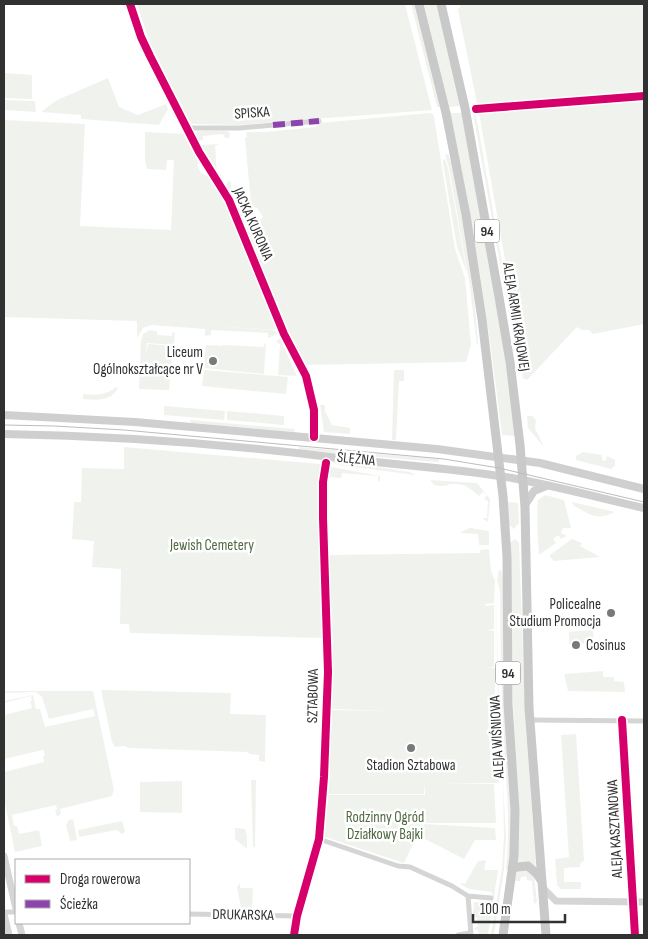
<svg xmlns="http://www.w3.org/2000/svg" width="648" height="939" viewBox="0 0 648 939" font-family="'Sofia Sans Condensed',sans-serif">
<rect width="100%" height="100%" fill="#fff"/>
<path fill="#f0f3ed" d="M137,4H405L432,110L239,125L191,124V122L188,119L155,53L148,38Z
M411,4H415L441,107H437Z
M424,4H437L461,106L449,107Z
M461,4H644V324L593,334L589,330H581L577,327L527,380L523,378L518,333L479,113L458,10Z
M4,73L32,75V99L4,98Z
M108,78L119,107L138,115L166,104L168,109L159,125L81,119V115L41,112L57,100Z
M4,100L35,101L36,112L4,110Z
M430,113L433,114L434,117L455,249L465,278L471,345L466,362L304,365L295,349L238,213L239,211L249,209L260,220L263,217L257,208L251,205L245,138L247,137L246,132H265L316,127L319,123Z
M450,113H462L501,330L515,436L502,435C489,327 473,219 450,113Z
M473,113L475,114L478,126L514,331L515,347Z
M4,120L85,124L80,226L171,230L174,160H167L166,170L147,169L145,160V132L187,134L199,155L200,159L197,165L201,173L214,179L224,196L244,240L279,330L190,325L273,330L279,333L268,338V333L211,330V335L205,336V329L152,325L143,328L137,338V321L4,317Z
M198,131H227L230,133L229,138H225L223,134L203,136V140L198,141L201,145L219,144L215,146L217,173L221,175L222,182L226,188L227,182L231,181V189H235L234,195L231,196L228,194C221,183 193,143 195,133Z
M448,154L453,167C463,226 474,284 478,344L477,346L470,287L449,168L445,155Z
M445,159L448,168L467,273L457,247L443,163V160Z
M150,330L157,331V335L172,336V332L175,333L174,345L147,343L146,357L148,344L173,346L169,390L139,389L141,340L143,334Z
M280,338L297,376L278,375L280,344L276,342Z
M265,343H266L264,374L204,368L206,345L222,346L223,345L264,347Z
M204,370L288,377L286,394L202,386Z
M394,370H404V381H399L396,440H392Z
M116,387L118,388C110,402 97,400 83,399V394C96,395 106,396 116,387Z
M320,405H325V411L332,425L350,428V434L324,432Z
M164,406L225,411L224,420L164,415Z
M227,411L284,416V425L227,420Z
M527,416H532L536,420L535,428L544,447L528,428Z
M190,420L295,429L294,432L191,423Z
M124,447L320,464L321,560L324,638L130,633L129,624H120L121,569L92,567L94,541L72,539L74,502H81L82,468L124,469Z
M299,447L439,459V462H436L299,450Z
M583,452L602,455V460L606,461L607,456L615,460V466L611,469L576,460V456Z
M336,461L410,472L416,475L339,465L332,462Z
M331,467L380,476V481H378V476L342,473L341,478L327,477V475Z
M430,480L477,483L490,499L488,522L482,518H487L488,501L484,499L487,495L483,492L479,496C471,489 465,483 454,484C445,484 446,488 434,485Z
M545,495L564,500L571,528H563L561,533L567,536L561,539L558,535L553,539L556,543L539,555C538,537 536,518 538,500Z
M508,502L518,503L519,523L514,529L508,524Z
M572,502L615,512C595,521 592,515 574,506Z
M470,528L489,531V545H479L478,534L459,533Z
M515,539L519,543L526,729L536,867L534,865L517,864L519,811L513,703L510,543Z
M572,539L582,543L580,546L600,557L554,561L550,557V555Z
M489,549L491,571L495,581L494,603L485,604L486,606L494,605V629L487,630L494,631V667L488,668H495V717L499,783H440L494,784L496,823H423L404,863L325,837L322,833L327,795H425V783L424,794H327L331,710L391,711L332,709V669L329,606L330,604L328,555L480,553V550Z
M499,570H501L503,578L511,803L510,854L508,869H506C511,824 506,780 503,736C501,688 500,640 500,591L497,580Z
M496,585L499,707L506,838L504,869L494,935L491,934L502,868L504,838L503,783L498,714Z
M593,630L594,643L569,644V632Z
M603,671V677H614V681L624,682L625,692L568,691L564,674Z
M101,690L231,693L230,714L266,715L265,762L259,761V755L249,754L248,752L128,748L125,746L115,747L112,742Z
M4,691H93L114,790L112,796L60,809L61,814L57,817L55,810L57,809L56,805L12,815L14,826H17L19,834L39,830L42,846L15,852L4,799V772L44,762L43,756L45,755L43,750L4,759V715L32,708L30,701H32L31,696L4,703V701L33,695L36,709H40L45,727L95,716L93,709L49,719L42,697L36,692L4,693Z
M576,734L584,861L581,862L580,867L564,868V882H581V889H561L557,885L555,859L569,857L561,735Z
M251,780H256L255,847H253Z
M182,781V813L140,812V782Z
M73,819L77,840L70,841L66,825L69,820Z
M122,821L125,832L122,834L117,830L79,837L78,830Z
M424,824L495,828L496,840H475L464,859L419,836Z
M235,828L245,829L247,835V849L235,839Z
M486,860L484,870H498L488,935H479L478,930L473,929L478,926L477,917H473L474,902L491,903L492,892L469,889L460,884L461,883L465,884L478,861Z
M525,869L534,876L537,902L534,904L532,881L527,880L526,876L521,877L520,881H515L507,935L515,876L518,871Z
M240,883V888H253L252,908H241L237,887Z"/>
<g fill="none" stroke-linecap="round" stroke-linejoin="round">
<path stroke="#d5d5d5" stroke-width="5" d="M130,4L141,37L150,56L199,152L229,200L284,334L306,376L314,410V437
M187,128H240L319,121
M530,720L644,721
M622,720L635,935
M319,839L398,866L410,867L452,886L468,896
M4,912H16
M189,914L297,916
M294,935L297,916L319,839L324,777L328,669L323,482L325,467L331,457
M458,935L470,933
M471,935L468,896L491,898"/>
<path stroke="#d5d5d5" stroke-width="7" d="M4,856L16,909
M543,888L556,901L644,902
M4,914L9,935
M19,923L22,935"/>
<path stroke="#cfcfcf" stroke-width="8" d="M4,415L135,422L437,449L540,463L644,489
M4,434C116,436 228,444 339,458C396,465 455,468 512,478C556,486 600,498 644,508
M525,505L534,491L546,486"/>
<path stroke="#c9c9c9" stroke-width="9" d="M419,4L446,113L466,215L482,319L503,496L507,557L508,704L515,810L514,856L503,935
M441,4L465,108L499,297L510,362L520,445L525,507L529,708L546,935
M512,870L517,867L528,866L537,874L541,880"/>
<path stroke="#bdbdbd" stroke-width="1" d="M4,425L54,426L124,430L444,459L499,468L644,502"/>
<path stroke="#8e44ad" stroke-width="6" stroke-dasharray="12 6" stroke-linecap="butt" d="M273,125L319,121"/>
<defs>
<path id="cycleway" d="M130,4L141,37L150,56L199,152L229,200L284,334L306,376L314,410V437
M476,109L644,96
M622,720L635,935
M294,935L297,916L319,839L324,777L328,672L323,518V482L326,463"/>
</defs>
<use href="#cycleway" stroke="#fff" stroke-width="11"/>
<use href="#cycleway" stroke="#d6006c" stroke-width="8"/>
</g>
<g fill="#797979" stroke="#fff" stroke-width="2">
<circle cx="213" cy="361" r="5"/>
<circle cx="611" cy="613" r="5"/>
<circle cx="576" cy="645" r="5"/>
<circle cx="411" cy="748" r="5"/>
</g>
<g text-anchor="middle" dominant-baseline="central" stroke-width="5" stroke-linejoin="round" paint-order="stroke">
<g fill="#fff" stroke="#6f6f6f" stroke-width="1">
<rect x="474.5" y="219.5" width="25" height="23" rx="4"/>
<rect x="495.5" y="661.5" width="25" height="23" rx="4"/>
</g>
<g font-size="14" font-weight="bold" fill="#313131">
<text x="487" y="231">94</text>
<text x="508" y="673">94</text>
</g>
<g font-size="15" fill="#313131" stroke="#fff">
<text transform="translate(252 113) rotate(-4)">SPISKA</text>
<text transform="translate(253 224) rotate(66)">JACKA KURONIA</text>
<text transform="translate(516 317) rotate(81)">ALEJA ARMII KRAJOWEJ</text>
<text transform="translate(356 459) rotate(6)">ŚLĘŻNA</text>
<text transform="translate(313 696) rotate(-89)">SZTABOWA</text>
<text transform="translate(497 737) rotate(-93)">ALEJA WIŚNIOWA</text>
<text transform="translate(615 829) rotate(-93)">ALEJA KASZTANOWA</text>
<text transform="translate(243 915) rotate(1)">DRUKARSKA</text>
</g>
<g font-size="15" fill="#313131" stroke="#fff" text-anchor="end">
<text x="203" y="352">Liceum<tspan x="203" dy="17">Ogólnokształcące nr V</tspan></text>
<text x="601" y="604">Policealne<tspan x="601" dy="17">Studium Promocja</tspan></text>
<text x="586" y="645" text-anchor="start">Cosinus</text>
<text x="411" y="765" text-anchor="middle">Stadion Sztabowa</text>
</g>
<g font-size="15" fill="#506942" stroke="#fff">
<text x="212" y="545">Jewish Cemetery</text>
<text x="385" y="817">Rodzinny Ogród<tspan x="385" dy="17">Działkowy Bajki</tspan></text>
</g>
</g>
<rect width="648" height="939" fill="none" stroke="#313131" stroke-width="10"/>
<rect x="15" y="859" width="175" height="65" fill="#ffffff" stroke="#adadad"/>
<rect x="25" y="875" width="25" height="8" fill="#d6006c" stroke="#adadad"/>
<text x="60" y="884" font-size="15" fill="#313131">Droga rowerowa</text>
<rect x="25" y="900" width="25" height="8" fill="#8e44ad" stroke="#adadad"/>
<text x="60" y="909" font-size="15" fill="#313131">Ścieżka</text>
<path d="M473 914v8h92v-8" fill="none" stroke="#313131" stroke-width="2.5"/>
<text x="480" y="914" font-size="15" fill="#313131" stroke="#ffffff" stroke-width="4" paint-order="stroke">100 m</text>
</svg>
